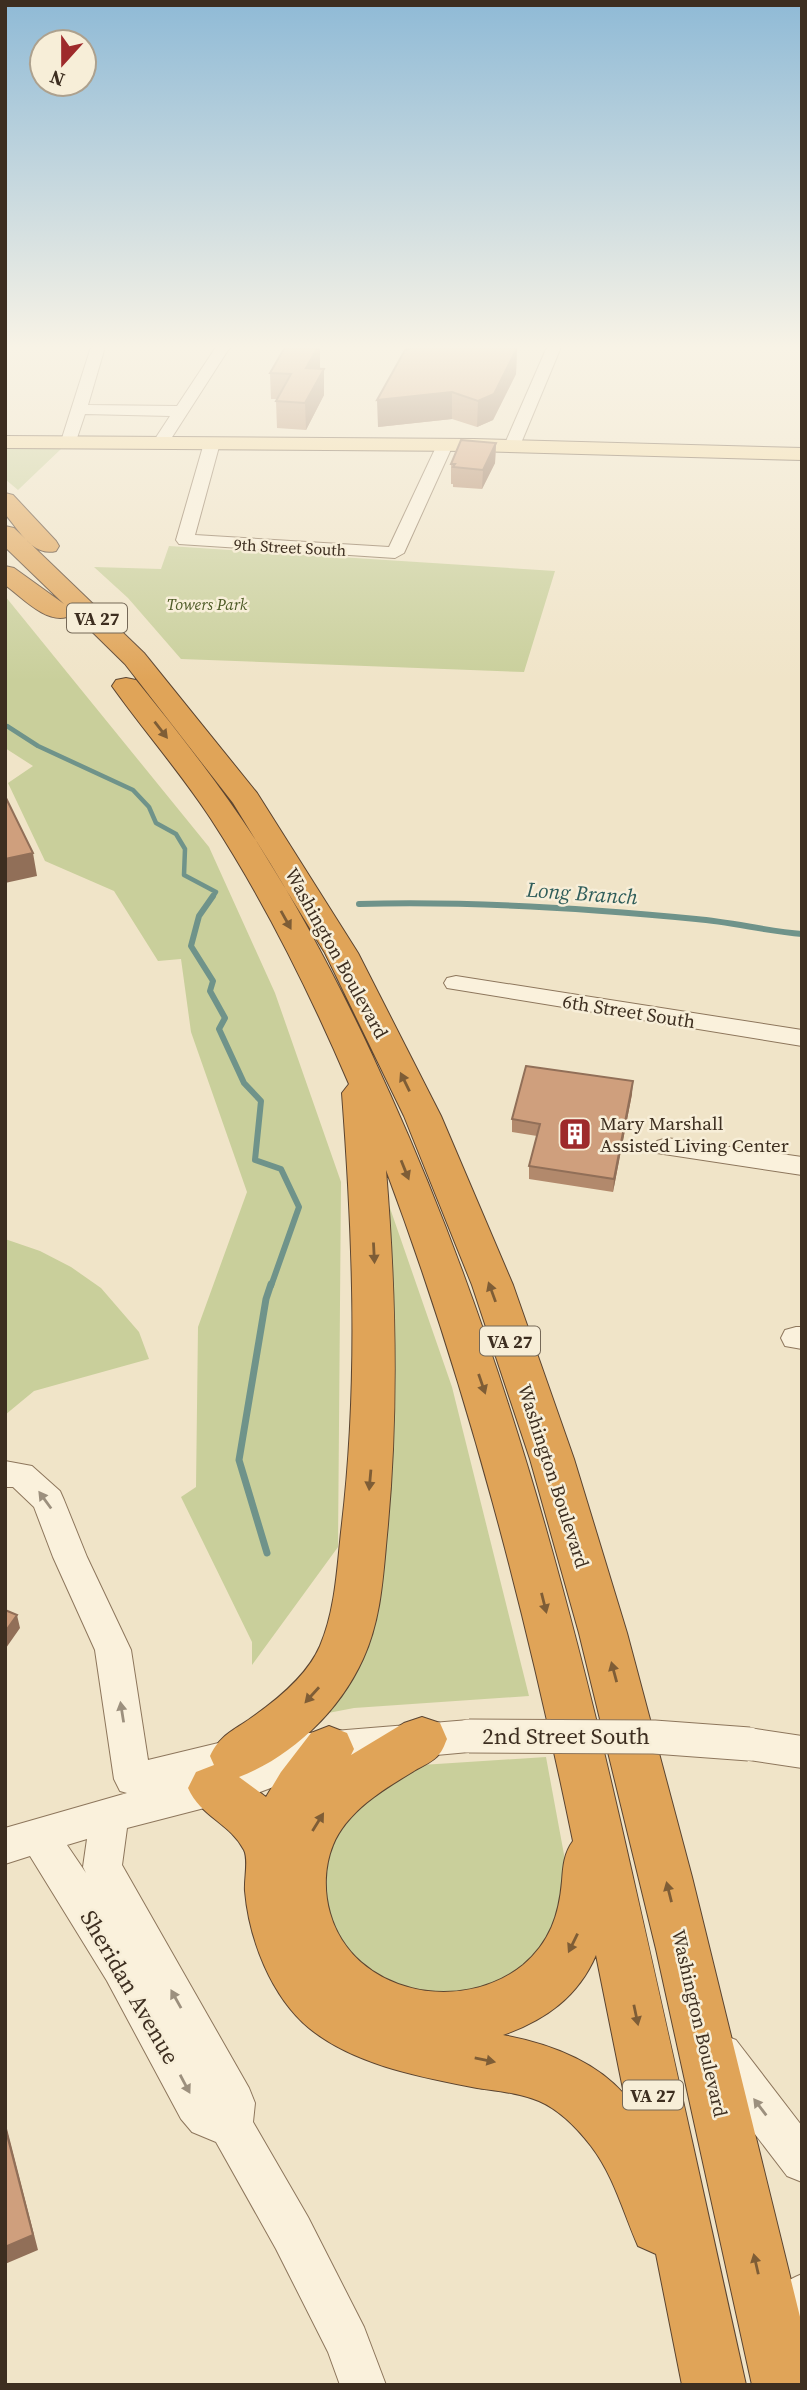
<svg xmlns="http://www.w3.org/2000/svg" width="807" height="2390" viewBox="0 0 807 2390" font-family="'Source Serif 4',serif">
<rect width="100%" height="100%" fill="#f0e4c8"/>
<path fill="#c9cf9b" d="M5,448L61,449L18,490L5,479Z
M169,546L555,571L524,672L181,659L128,598L94,567L161,569Z
M5,596L209,847L275,993L341,1182L338,1547L252,1665V1642L181,1497L196,1487L198,1327L247,1192L191,1032L181,959L158,961L114,891L45,861L8,783L33,766L5,748Z
M382,1185L452,1387L529,1696L354,1708L297,1719L343,1679Z
M5,1239L40,1251L71,1267L101,1288L139,1332L149,1359L34,1391L5,1415Z
M546,1757L570,1887L550,1948L499,1988L429,2004L357,1973L315,1913L342,1804L406,1766Z"/>
<g fill="none" stroke-linecap="round" stroke-linejoin="round">
<path stroke="#6f938a" stroke-width="4.5" d="M7,726L38,746L133,790L149,807L156,823L176,834L185,849L184,875L216,892L212,898"/>
<path stroke="#6f938a" stroke-width="6" d="M213,896L199,916L191,946L213,981L210,991L225,1018L219,1029L244,1083L261,1101L255,1160L281,1169L299,1207L271,1286
M359,904C471,901 584,908 696,919C732,922 766,931 802,934"/>
<path stroke="#6f938a" stroke-width="7" d="M267,1553L239,1460L266,1299L271,1284"/>
<defs>
<path id="minor" d="M91,347H105L88,405L177,406L216,347H230L167,445L161,447L153,442L170,416L85,414L76,441H64L62,438Z
M547,347H561L519,448L517,451H505L503,448Z
M212,438L220,443L195,535L389,547L436,447L444,442L452,447L404,553L395,558L179,544L176,540L204,443Z
M456,976L802,1030V1046L447,988L444,983L447,978Z
M667,1138L802,1157V1175L657,1153L653,1147L657,1141Z
M796,1327H802V1349L785,1346L781,1338L785,1330Z
M5,1461L32,1466L60,1491L64,1500L87,1557L131,1650L148,1760L235,1739L469,1720L482,1725L487,1736L482,1747L469,1752L316,1766L313,1772L247,1797L127,1828L122,1865L249,2088L255,2103L253,2122L308,2217L364,2327L386,2385H340L328,2352L276,2249L216,2142L192,2132L181,2119L107,1981L30,1856L5,1864V1828L127,1793L120,1791L114,1779L95,1650L53,1557L34,1507L13,1487H5ZM87,1839L83,1867L86,1873L67,1845Z
M749,1728L802,1736V1768L749,1760L736,1756L731,1744L736,1732Z
M721,2034L736,2040L802,2126V2182L787,2176L706,2070L700,2055L706,2040Z
M802,2274V2327L786,2340L770,2347L754,2340L747,2324C757,2300 778,2284 802,2274Z"/>
<path id="major" d="M5,436L474,439L802,448V460L474,451L5,448Z"/>
<path id="highway" d="M5,493L13,495L56,541L59,546L56,551C33,557 19,530 5,514Z
M5,526L14,528L144,653L257,793L358,953L441,1116L513,1285L574,1459L627,1633L692,1877L802,2325V2385H752L656,1949L579,1633L530,1459L472,1285L404,1116L325,953L233,803L125,664L69,609L71,612L67,617C45,623 23,598 5,585V566L14,568L64,604L5,547Z
M126,678L136,680C178,732 220,785 257,842C308,922 351,1007 390,1094C501,1340 571,1601 630,1864C670,2038 707,2211 746,2385H682L656,2254L638,2246C623,2212 614,2176 591,2146C578,2129 560,2110 539,2101C520,2093 497,2091 477,2088C421,2077 354,2065 309,2028C271,1996 249,1939 245,1891C244,1879 249,1860 244,1850C230,1823 201,1817 188,1788L196,1772L214,1765L210,1756C220,1735 233,1731 251,1718C277,1700 307,1676 320,1646C335,1611 337,1570 341,1532C359,1385 353,1240 342,1093L349,1084C310,993 265,902 211,819C181,773 144,731 112,686L116,680ZM386,1170C468,1389 526,1613 573,1841C564,1853 563,1866 562,1881C559,1915 550,1942 523,1965C461,2015 353,1994 330,1913C324,1892 324,1867 333,1845C347,1811 384,1789 414,1771C422,1766 435,1761 440,1753C443,1750 445,1743 447,1739L440,1723L422,1717L404,1723L351,1755L354,1749L347,1733L329,1726L311,1733L281,1772L266,1797L239,1777C292,1757 340,1710 363,1659C381,1620 383,1577 387,1535C399,1413 396,1292 386,1170ZM596,1955L624,2094C594,2060 547,2043 503,2035C545,2020 578,1997 596,1955Z"/>
</defs>
<use href="#minor" stroke="#8d765c" stroke-width="2"/>
<use href="#major" stroke="#5b4430" stroke-width="2"/>
<use href="#highway" stroke="#5b4430" stroke-width="2"/>
<use href="#minor" fill="#faf1dc" fill-rule="evenodd"/>
<use href="#major" fill="#f3d9a0" fill-rule="evenodd"/>
<use href="#highway" fill="#e0a458" fill-rule="evenodd"/>
<defs>
<path id="minor-bridge" d="M469,1736L654,1737L749,1744"/>
</defs>
<use href="#minor-bridge" stroke="#8d765c" stroke-width="35" stroke-linecap="butt"/>
<use href="#minor-bridge" stroke="#faf1dc" stroke-width="33"/>
</g>
<path fill="#b2896c" d="M320,347V369L324,395L306,430L277,428L276,401L277,399H271L270,373Z
M517,348L516,374L493,420L477,427L452,419L378,427Z
M496,443L495,463L482,489L453,487V484H451V464Z
M632,1094L613,1192L529,1179V1166L537,1136L512,1132V1119Z"/>
<path fill="#916f58" d="M318,347H320V370L306,368Z
M517,348L516,374L493,420L477,427L478,401Z
M324,369V395L306,430L305,403Z
M452,392V419L378,427L377,400Z
M496,443L495,463L482,489L483,470Z
M33,853L37,876L5,883V859Z
M633,1081L632,1094L613,1192L614,1179Z
M17,1615L20,1628L6,1648L5,1632Z
M5,2121L38,2250L5,2264Z"/>
<path fill="#cf9f7d" stroke="#916f58" stroke-width="2" d="M285,347H318L306,368L324,369L305,403L276,401L291,374L270,373Z
M414,347H515L517,348L494,394L478,401L452,392L377,400L405,350Z
M461,440L496,443L483,470L453,467L455,464H451Z
M5,796L33,853L5,859Z
M526,1066L633,1081L614,1179L529,1166L540,1124L512,1119Z
M5,1610L17,1615L5,1632Z
M5,2127L33,2235L5,2247Z"/>
<defs><path id="oneway-solid" d="M-6-.8H1V-3.2L6.5 0L1 3.2V.8H-6Z" transform="scale(1.75)"/></defs>
<g fill="#7e5d36">
<use href="#oneway-solid" transform="translate(161 730) rotate(52)"/>
<use href="#oneway-solid" transform="translate(286 920) rotate(61)"/>
<use href="#oneway-solid" transform="translate(405 1082) rotate(-116)"/>
<use href="#oneway-solid" transform="translate(405 1170) rotate(68)"/>
<use href="#oneway-solid" transform="translate(374 1253) rotate(87)"/>
<use href="#oneway-solid" transform="translate(492 1292) rotate(-110)"/>
<use href="#oneway-solid" transform="translate(482 1384) rotate(71)"/>
<use href="#oneway-solid" transform="translate(370 1480) rotate(95)"/>
<use href="#oneway-solid" transform="translate(544 1603) rotate(76)"/>
<use href="#oneway-solid" transform="translate(614 1672) rotate(-105)"/>
<use href="#oneway-solid" transform="translate(312 1695) rotate(132)"/>
<use href="#oneway-solid" transform="translate(318 1822) rotate(-58)"/>
<use href="#oneway-solid" transform="translate(669 1892) rotate(-104)"/>
<use href="#oneway-solid" transform="translate(573 1943) rotate(116)"/>
<use href="#oneway-solid" transform="translate(636 2015) rotate(78)"/>
<use href="#oneway-solid" transform="translate(485 2060) rotate(11)"/>
<use href="#oneway-solid" transform="translate(756 2264) rotate(-103)"/>
</g>
<g fill="#9c907e">
<use href="#oneway-solid" transform="translate(45 1500) rotate(-126)"/>
<use href="#oneway-solid" transform="translate(122 1712) rotate(-99)"/>
<use href="#oneway-solid" transform="translate(176 1999) rotate(-119)"/>
<use href="#oneway-solid" transform="translate(185 2084) rotate(62)"/>
<use href="#oneway-solid" transform="translate(760 2107) rotate(-127)"/>
</g>
<linearGradient id="sky" x2="0" y2="1"><stop stop-color="#8fbad6"/><stop offset="0.51" stop-color="#f8f3e6"/><stop offset="1" stop-color="#f8f3e6" stop-opacity="0"/></linearGradient>
<rect width="807" height="681" fill="url(#sky)"/>
<defs>
<symbol id="building-square" viewBox="-11 -11 22 22"><rect x="-9" y="-9" width="18" height="18" rx="4" fill="#9e2a2b" stroke="#f7eed8"/><path d="M-4-6H4V6H1V3H-1V6H-4ZM-2.5-4.3h1.7v1.8h-1.7ZM.8-4.3h1.7v1.8H.8ZM-2.5-1h1.7V.8h-1.7ZM.8-1h1.7V.8H.8Z" fill="#fff"/></symbol>
</defs>
<g fill-rule="evenodd">
<use href="#building-square" x="556" y="1115" width="38" height="38"/>
</g>
<g text-anchor="middle" dominant-baseline="central" stroke-width="5" stroke-linejoin="round" paint-order="stroke">
<g font-size="16" fill="#3d2e20" stroke="#f7eed8">
<text transform="translate(290 547) rotate(3)">9th Street South</text>
</g>
<g font-size="16" font-style="italic" fill="#4d5a26" stroke="#f7eed8">
<text x="207" y="604">Towers Park</text>
</g>
<g fill="#f7eed8" stroke="#756857" stroke-width="2">
<rect x="67" y="603.5" width="60" height="29" rx="5"/>
<rect x="480" y="1326.5" width="60" height="29" rx="5"/>
<rect x="623" y="2080.5" width="60" height="29" rx="5"/>
</g>
<g font-size="18" font-weight="bold" fill="#3d2e20">
<text x="97" y="618">VA 27</text>
<text x="510" y="1341">VA 27</text>
<text x="653" y="2095">VA 27</text>
</g>
<g font-size="19" fill="#3d2e20" stroke="#f7eed8">
<text transform="translate(337 953) rotate(61)">Washington Boulevard</text>
<text transform="translate(629 1011) rotate(9)">6th Street South</text>
<text transform="translate(554 1476) rotate(72)">Washington Boulevard</text>
<text transform="translate(700 2023) rotate(77)">Washington Boulevard</text>
</g>
<g font-size="19" fill="#3d2e20" stroke="#f7eed8" text-anchor="start">
<text x="600" y="1123">Mary Marshall<tspan x="600" dy="22">Assisted Living Center</tspan></text>
</g>
<g font-size="21" font-style="italic" fill="#2f5d5a" stroke="#f7eed8">
<text transform="translate(582 893) rotate(4)">Long Branch</text>
</g>
<g font-size="23" fill="#3d2e20" stroke="#f7eed8">
<text x="566" y="1736">2nd Street South</text>
<text transform="translate(130 1987) rotate(60)">Sheridan Avenue</text>
</g>
</g>
<rect width="807" height="2390" fill="none" stroke="#3d2e20" stroke-width="14"/>
<g transform="translate(63 63) rotate(201)"><circle r="33" fill="#f7eed8" stroke="#ada18e" stroke-width="2"/>
<path d="M0-5L12 26L0 18L-12 26Z" fill="#9e2a2b"/>
<text y="-10" font-size="19" font-weight="bold" text-anchor="middle" fill="#3d2e20">N</text>
</g>
</svg>
